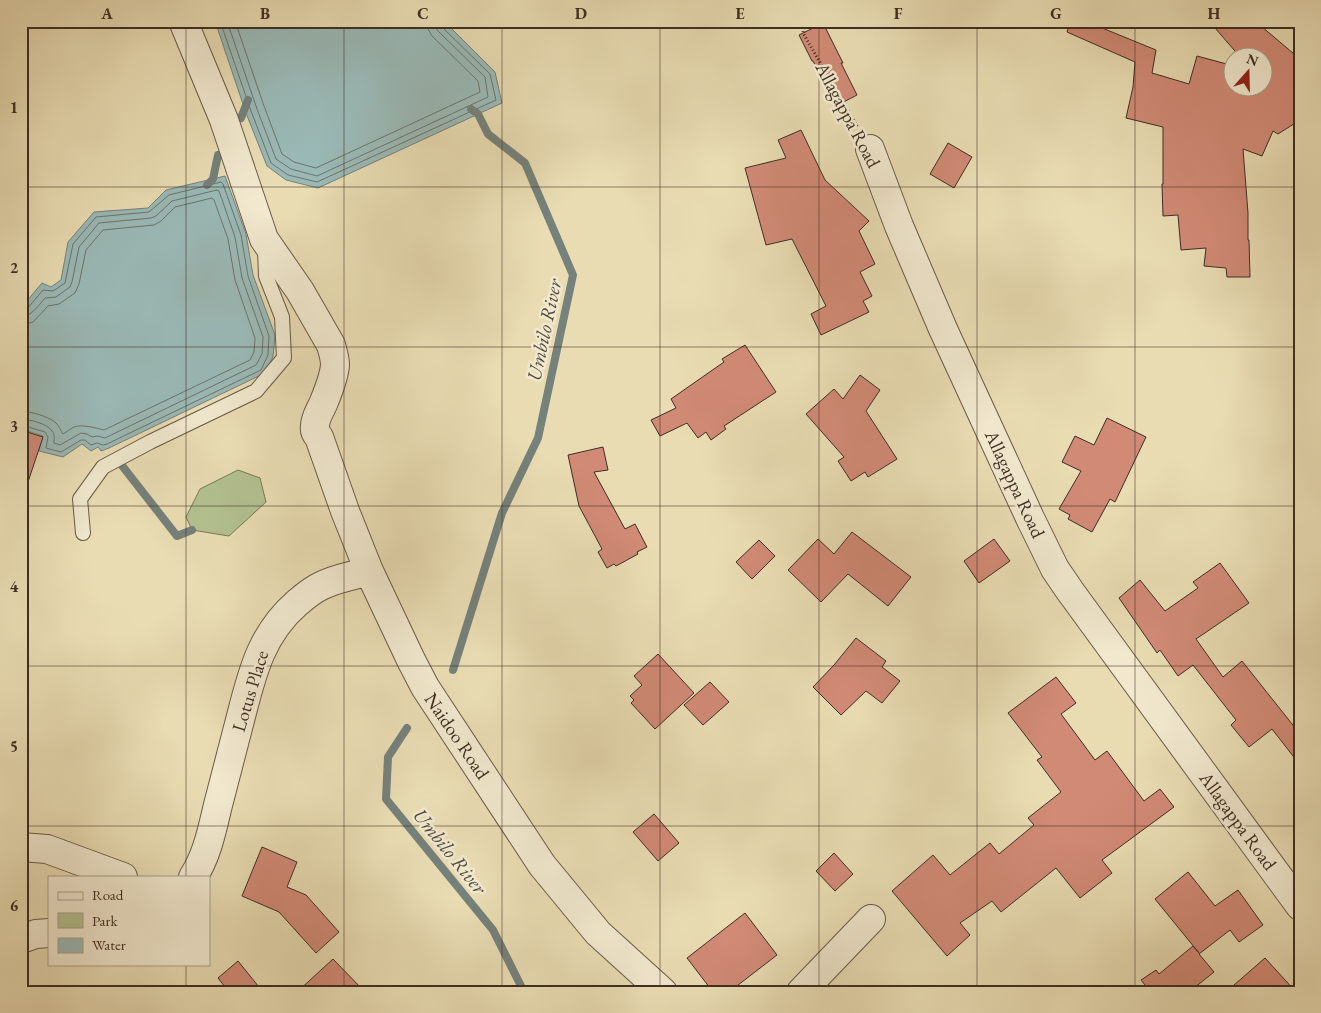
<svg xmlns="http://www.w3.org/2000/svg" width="1321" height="1013" viewBox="0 0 1321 1013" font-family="'EB Garamond',serif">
<rect width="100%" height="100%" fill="#e9dcb3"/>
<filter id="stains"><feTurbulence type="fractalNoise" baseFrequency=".004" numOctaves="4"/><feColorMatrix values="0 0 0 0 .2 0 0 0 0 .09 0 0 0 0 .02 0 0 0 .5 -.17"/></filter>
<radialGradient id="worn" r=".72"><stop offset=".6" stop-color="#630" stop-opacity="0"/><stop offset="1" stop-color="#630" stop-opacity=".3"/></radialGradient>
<path fill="#b3c190" stroke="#787859" d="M238,470L260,478L266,502L229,536L192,530L186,517L200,489Z"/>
<path fill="#9ab9b6" stroke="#75817b" d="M215,21H444L495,72L502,103L318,188L286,180L267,166L246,113Z
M225,176L246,234L253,275L275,335L273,357L265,373L109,448L101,451L98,447L91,451L82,444L63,457L39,451L43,436L21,429V308L42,283L51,287L61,280L68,242L94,212L148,208L166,190Z"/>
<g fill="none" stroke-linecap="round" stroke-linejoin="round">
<path stroke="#6c746c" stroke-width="1" d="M220,21L251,111L271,163L288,175L317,182L496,100L490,74L442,27L441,21
M227,21L257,109L276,159L291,169L317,176L488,97L485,77L438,31L435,27L434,21
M235,21L264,106L282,154L294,162L316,168L480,92L478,81L432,36L428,29L427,21
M21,311L27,309L43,290L53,291L65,283L73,244L96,217L149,212L169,195L221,182L223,184L241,235L248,276L269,336L268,355L261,370L107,444L103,445L97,443L91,445L85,440H81L61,452L46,448L48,437L45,432L21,425
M21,317C32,316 38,306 45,298L56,297L70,287L72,282L79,247L99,223L151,218L156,216L172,201L217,190L219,191L235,237L242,278L263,337L262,354L256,365L105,438L98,436L92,437L87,434L81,433L60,445L54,443C54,439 55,434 52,431C48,424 29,419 21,419
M21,325L27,324L33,322L48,306L59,304L75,293L79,284L86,250L103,230L154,225L161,221L175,207L212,198L214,200L228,239L235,280L255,338L254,352L250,360L104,430C96,428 82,424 74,427C70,429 67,432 63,434C61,431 59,426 56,423C50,417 30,411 21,411"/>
<path stroke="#75817b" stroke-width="8" d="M241,118L248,100
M207,185L213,179L218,155
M120,463L177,536L192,530
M453,670L502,513L538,438L573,275L525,163L488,134L478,114L471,109
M407,728L388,757L386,799L493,930L524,992"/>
</g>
<path fill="#d18a76" stroke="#3e2e22" d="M1071,21H1085L1156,50L1152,73L1189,84L1197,56L1234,66V88H1264V58H1241L1209,21H1255L1300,59V120L1278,134L1273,131L1262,156L1243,149L1248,213V240H1249L1250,277H1227L1226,268L1204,266L1206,248L1181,250L1178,215L1163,216L1162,184H1163V127L1126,118L1133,87L1135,62L1067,32Z
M823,23L843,63H841L857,95L836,106L821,76L813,61H812L799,35Z
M801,130L825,180L869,221L859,231L875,264L860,272L872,296L863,301L869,312L821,335L811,314L826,306L792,239L766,245L745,168L786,158L778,140Z
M948,143L972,157L954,188L930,174Z
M745,345L776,392L724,426L726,429L711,440L706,432L698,438L687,423L660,436L651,420L676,408L671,399L724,362L722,359Z
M860,375L880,390L866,411L897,459L868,477L865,472L851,481L838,461L844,457L806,414L834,389L843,399Z
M1107,418L1146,437L1115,502L1110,499L1092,532L1068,519L1070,515L1059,509L1081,471L1062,462L1075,436L1094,445Z
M21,430L43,437L25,491H21Z
M603,447L608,470L594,472L625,529L635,524L647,547L637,552L638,554L616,566L614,564L607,568L598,552L602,549L579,506L568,455Z
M852,532L911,577L888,606L848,574L821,602L788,570L818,539L834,554Z
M994,539L1010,561L979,583L964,561Z
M759,540L775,556L752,579L736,562Z
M1220,563L1249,603L1196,639L1223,677L1242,661L1300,734V765L1272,729L1249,747L1231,725L1236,720L1193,665L1178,676L1160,650L1157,653L1119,598L1140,580L1165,611L1198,588L1193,582Z
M856,638L886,661L882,667L900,681L882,703L866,691L841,715L813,687L834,665Z
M658,654L694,693L655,729L631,703L634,700L630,696L642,685L634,676Z
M1056,677L1076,703L1061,714L1095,760L1107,751L1144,801L1160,789L1174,807L1102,860L1112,873L1080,898L1056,868L1001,912L992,901L960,923L970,935L947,956L892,891L933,855L950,875L990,843L999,854L1034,825L1028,818L1061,792L1037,760L1042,757L1008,713Z
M710,682L729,702L703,725L684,705Z
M654,814L679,843L658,861L633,832Z
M262,847L297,862L287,887L306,895L339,932L316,953L279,912L242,896Z
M834,853L853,874L835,891L816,871Z
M1188,872L1215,906L1238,890L1263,925L1239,942L1230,930L1199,954L1214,972L1189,992H1137L1145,985L1141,980L1156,970L1159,974L1193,946L1199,953L1155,899Z
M745,913L777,955L729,992H713L687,958Z
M1265,958L1296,992H1226Z
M333,959L365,992H297Z
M238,961L263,992H229L218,978Z"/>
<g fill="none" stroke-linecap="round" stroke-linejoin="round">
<defs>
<path id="lane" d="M83,533L80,499L103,467L150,442L256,391L284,358L282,317L266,276L265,249"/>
<path id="street" d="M183,21L224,120L264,239L300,291L331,345C333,352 335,358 335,365C334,378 328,392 323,404C320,411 315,418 315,426C314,431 316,434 319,437L345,511L369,571L411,660L425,687L542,865L598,933L663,992
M870,149L899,226L943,329L1030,518L1055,569L1070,591L1300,906
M21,847L47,849L123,877
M193,877C207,856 212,830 218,805C225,778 232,751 239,724C251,678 259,636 297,603C304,597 312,590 321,586C336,578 353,576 369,571
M21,939L36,934L49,933
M801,992L871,919"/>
</defs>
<use href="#lane" stroke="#695a46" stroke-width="16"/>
<use href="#street" stroke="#695a46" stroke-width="30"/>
<path stroke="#3e2e22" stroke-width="3" stroke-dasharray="1 2.5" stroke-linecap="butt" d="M805,21L803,33L858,128"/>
<use href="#lane" stroke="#f1e8ce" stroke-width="14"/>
<use href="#street" stroke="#f1e8ce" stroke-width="28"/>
</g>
<path fill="none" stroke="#3e2e22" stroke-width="1" stroke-opacity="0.55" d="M186,21V877M344,21V992M502,21V992M660,21V992M819,21V992M977,21V992M1135,21V992M21,187H1300M21,347H1300M21,506H1300M21,666H1300M21,826H1300M186,964V992"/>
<g text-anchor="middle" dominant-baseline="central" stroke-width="5" stroke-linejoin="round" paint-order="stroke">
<g font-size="19" fill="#3e2e22" stroke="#f1e8ce">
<text transform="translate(848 115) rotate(62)">Allagappa Road</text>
<text transform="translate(1015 484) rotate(65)">Allagappa Road</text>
<text transform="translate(250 691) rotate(-73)">Lotus Place</text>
<text transform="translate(457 736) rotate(56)">Naidoo Road</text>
<text transform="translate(1238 821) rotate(54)">Allagappa Road</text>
</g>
<g font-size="20" font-style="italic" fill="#504a40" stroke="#f1e8ce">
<text transform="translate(544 330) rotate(-78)">Umbilo River</text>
<text transform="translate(450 851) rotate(51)">Umbilo River</text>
</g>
</g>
<rect width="1321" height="1013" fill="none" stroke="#e9dcb3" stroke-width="55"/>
<rect x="48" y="876" width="162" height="90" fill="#f1e8ce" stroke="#a99e89"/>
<rect x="58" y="892" width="25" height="8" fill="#f1e8ce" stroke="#a99e89"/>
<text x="92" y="900" font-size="15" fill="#3e2e22">Road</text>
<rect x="58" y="913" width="25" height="15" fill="#b3c190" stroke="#a99e89"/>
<text x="92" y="926" font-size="15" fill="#3e2e22">Park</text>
<rect x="58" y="938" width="25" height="15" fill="#9ab9b6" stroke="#a99e89"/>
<text x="92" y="950" font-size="15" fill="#3e2e22">Water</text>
<g transform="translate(1248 72) rotate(20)"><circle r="24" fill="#f1e8ce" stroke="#a99e89"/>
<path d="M0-4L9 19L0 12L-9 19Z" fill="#8f2418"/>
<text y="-8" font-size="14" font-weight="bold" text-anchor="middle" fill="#3e2e22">N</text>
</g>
<rect x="28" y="28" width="1266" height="958" fill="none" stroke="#3e2e22" stroke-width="2"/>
<g font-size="16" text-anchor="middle" font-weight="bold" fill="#3e2e22">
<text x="107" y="19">A</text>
<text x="265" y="19">B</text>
<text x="423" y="19">C</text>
<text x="581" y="19">D</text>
<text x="740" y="19">E</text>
<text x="898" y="19">F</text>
<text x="1056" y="19">G</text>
<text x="1214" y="19">H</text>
<text x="14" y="113">1</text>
<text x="14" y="273">2</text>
<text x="14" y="432">3</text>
<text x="14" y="592">4</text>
<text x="14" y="752">5</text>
<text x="14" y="911">6</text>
</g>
<rect width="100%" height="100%" filter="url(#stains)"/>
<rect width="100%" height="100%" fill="url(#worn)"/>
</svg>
